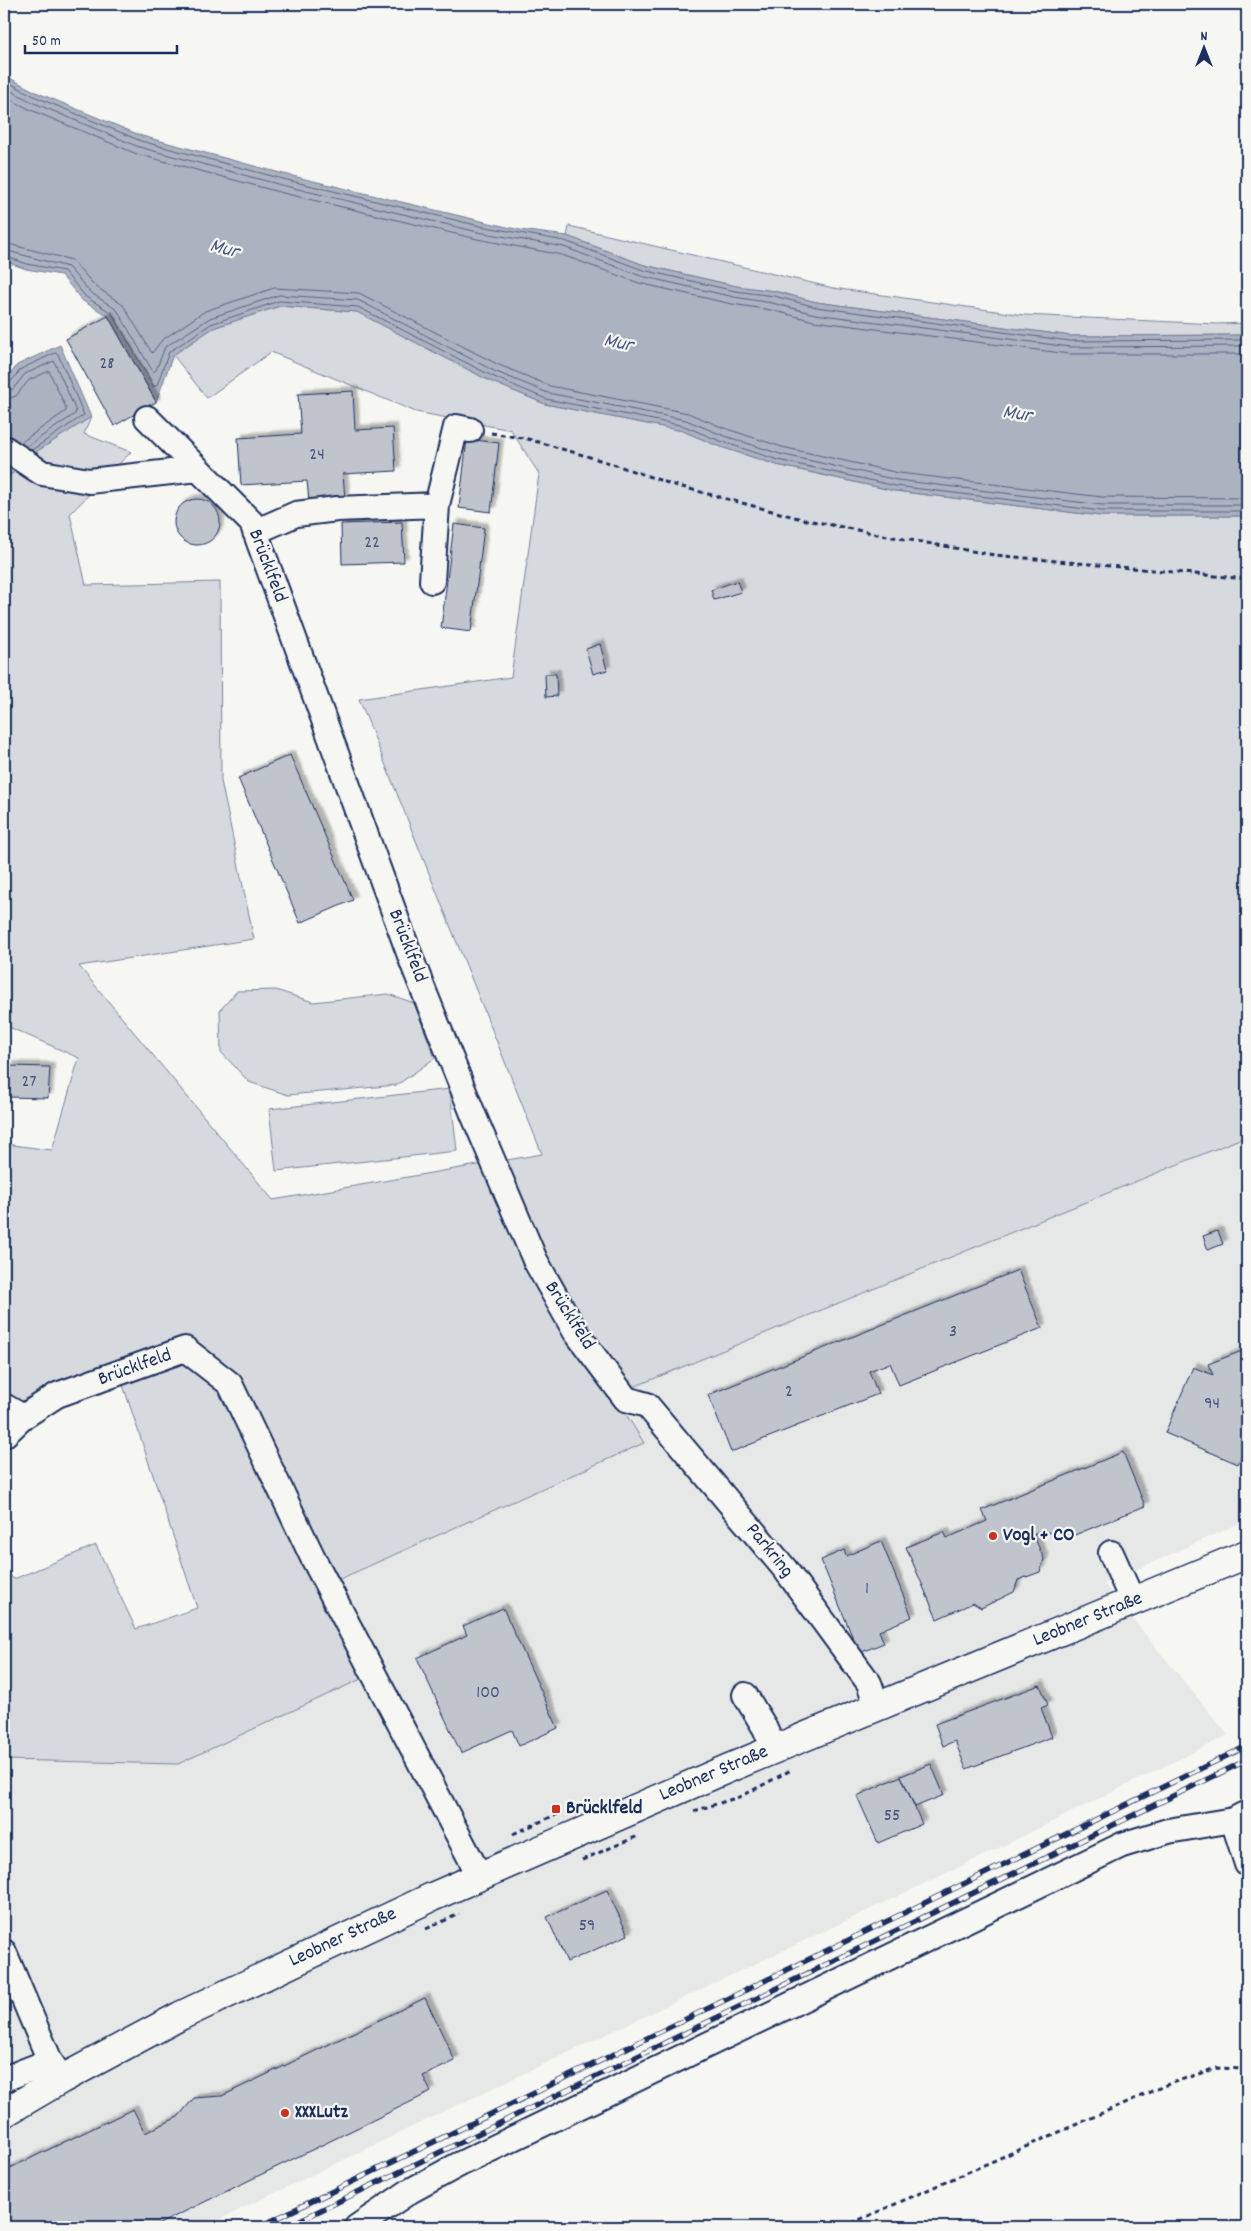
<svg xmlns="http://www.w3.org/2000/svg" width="1251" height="2231" viewBox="0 0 1251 2231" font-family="Dekko,sans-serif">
<defs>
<filter id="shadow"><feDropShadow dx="4.5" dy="-4.5" stdDeviation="1" flood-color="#0004"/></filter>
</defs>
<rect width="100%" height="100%" fill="#f6f6f2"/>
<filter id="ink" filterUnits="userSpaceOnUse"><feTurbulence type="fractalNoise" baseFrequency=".02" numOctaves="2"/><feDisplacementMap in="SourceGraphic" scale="10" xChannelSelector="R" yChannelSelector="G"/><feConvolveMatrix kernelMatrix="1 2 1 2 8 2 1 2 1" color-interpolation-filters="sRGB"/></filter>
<g filter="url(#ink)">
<path fill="#e6e7e7" d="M1247,1136V1520L1104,1584L1228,1735L993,1851L470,2099L204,2227H4V1760L178,1764L331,1583L644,1443L613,1396Z"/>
<path fill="#d6d9dd" stroke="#78849e" d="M569,226L833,288L1024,315L1217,324L1247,323V335L1071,336L816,302L774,291L736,286L644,265L567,236Z
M280,306L357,312L490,381L545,404L683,431L718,446L777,465L895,491L1101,516H1247V1136L614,1395L644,1443L331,1583L372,1674L178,1764L4,1760V1570L14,1579L96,1545L136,1629L197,1608L119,1373L23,1417L4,1406V1144L52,1150L79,1058L4,1025V481L39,450L91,417L84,434L131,452L70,514L86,585L220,582L221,781L254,939L79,966L273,1200L542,1154L359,699L511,677L539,474L511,430L416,412L271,352L207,398L173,355L213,328Z
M276,990L313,1002L388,994L414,1003L435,1058L397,1085L288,1095L249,1082L221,1052L220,1010L237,991Z
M450,1089L457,1151L276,1171L269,1109Z"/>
<path fill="#abb2c0" stroke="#717e99" d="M4,75L38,93L142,136L284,174L481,221L520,230L567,236L644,265L736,286L774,291L816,302L1071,336L1247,335V516H1101L895,491L777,465L718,446L683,431L545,404L490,381L357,312L280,306L213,328L173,355L156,402L108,316L83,301L61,275L26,269L4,261Z
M60,345L91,417L39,450L4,481V384L17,365Z"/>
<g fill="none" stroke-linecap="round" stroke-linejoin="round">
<path stroke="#556385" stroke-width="1" d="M4,80L36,97L141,141L283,179L480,226L565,241L643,270L735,291L774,296L816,307L1070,341L1247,340
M4,87L34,103L139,147L281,185L478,232L564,247L641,276L734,297L772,303L815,314L1070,347L1247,346
M4,96L31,110L137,154L279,192L477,239L562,255L639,283L732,304L771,310L814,321L1069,354H1247
M4,243L72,260L95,286L123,305L152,353L162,340L205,311L274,288L359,293L497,364L550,386L688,413L724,428L782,447L899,473L1102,497L1247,498
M4,250L68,267L90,292L117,310L153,372L156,370L165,347L210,318L279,295L358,300L494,371L548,393L686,420L722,435L780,454L897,480L1102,505H1247
M4,256L27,264L64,271L86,297L112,313L154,387L157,385L169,352L211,324L279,301L358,307L492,376L546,399L684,426L720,441L778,460L896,486L1102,511H1247
M4,386L9,384L21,369L55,353L58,354L84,415L32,450
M4,392L13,389L25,374L54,361L76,411L75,414L26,447
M4,400L16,396L29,380L49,371L66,408V411L20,443"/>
<path stroke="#717e99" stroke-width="6" d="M608,2227L632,2225L636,2227"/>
</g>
<path fill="#c0c4cd" stroke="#1b2f5e" filter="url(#shadow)" d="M108,316L156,402L114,426L66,339Z
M353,391L355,430L393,428L396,471L343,474L345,499L309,501L307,481L241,485L238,438L301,434L298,394Z
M467,439L499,443L491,512L459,508Z
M174 522a23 23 0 1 1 46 0a23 23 0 1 1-46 0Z
M402,522L404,562L342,564L341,524Z
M454,524L484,528L471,632L441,628Z
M737,581L741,592L714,600L711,590Z
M600,644L607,670L593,674L586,649Z
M545,674H556L557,696L546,697Z
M290,755L353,900L300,923L238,778Z
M9,1066L50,1067L48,1098L8,1097Z
M1218,1231L1223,1244L1208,1250L1203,1236Z
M1018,1270L1042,1328L899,1385L890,1363L869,1371L878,1394L731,1452L708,1395Z
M1242,1351L1247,1363V1442L1238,1464L1165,1433L1193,1367L1213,1375L1208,1364Z
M1123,1452L1145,1506L1065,1539L1042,1530L1033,1534L1044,1559L1040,1572L1018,1580L1014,1592L981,1608L973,1603L937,1619L906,1547L944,1532L947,1538L987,1521L982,1510Z
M881,1541L912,1617L879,1631L884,1643L859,1653L821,1560L844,1550L846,1556Z
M503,1608L558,1728L519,1746L512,1730L461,1753L417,1658L467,1635L463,1626Z
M1040,1685L1048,1705L1041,1708L1052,1737L966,1769L955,1741L943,1746L935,1724Z
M931,1764L944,1795L915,1807L901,1776Z
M901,1776L922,1824L878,1843L857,1796Z
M607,1890L628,1935L567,1962L547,1917Z
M425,1998L455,2061L423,2076L431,2092L153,2227H4V2171L133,2109L145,2133L178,2117L194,2098L222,2096Z"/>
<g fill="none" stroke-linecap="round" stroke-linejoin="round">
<defs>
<path id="minor" d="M147,418L252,523L413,964L473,1114L535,1260L575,1331L626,1399L647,1405L785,1569L869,1683L877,1706
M4,448L42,473L89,481L198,469
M437,505L456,427L470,430
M255,532L296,514L337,509L437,505L432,581
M4,1406L23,1417
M4,1435L23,1417L57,1395L185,1349L230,1384L313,1558L480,1877
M1111,1553L1133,1602
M745,1695L765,1728L774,1749
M1233,1820L1247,1864
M4,1952L50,2061L62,2079
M4,2079L50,2061
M357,2227L410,2191L460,2164L1122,1845L1168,1831L1233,1820L1247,1813"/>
<path id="major" d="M4,2113L62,2079L180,2016L432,1897L729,1768L1247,1554"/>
</defs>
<use href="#minor" stroke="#1b2f5e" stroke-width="28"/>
<use href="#major" stroke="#1b2f5e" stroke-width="31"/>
<path stroke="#1b2f5e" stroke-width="3" stroke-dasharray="5 4" stroke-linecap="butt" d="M491,433L528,439L610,463L671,484L802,519L882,535L994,555L1247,579
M694,1811L742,1796L791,1770
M513,1834L562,1812
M582,1860L638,1836
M426,1929L459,1914
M843,2227L1166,2085L1216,2068L1247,2069"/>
<use href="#minor" stroke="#f6f6f2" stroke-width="24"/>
<use href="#major" stroke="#f6f6f2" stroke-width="28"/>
<defs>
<path id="rail" d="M259,2227L1247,1746
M286,2227L1247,1760"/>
</defs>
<use href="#rail" stroke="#1b2f5e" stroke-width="5.5"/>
<use href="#rail" stroke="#f6f6f2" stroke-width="4" stroke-dasharray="11" stroke-linecap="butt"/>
</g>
</g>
<g fill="#c8321e" stroke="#f6f6f2" stroke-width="2">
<circle cx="993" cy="1536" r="5"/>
<rect x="551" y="1804" width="10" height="10" rx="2.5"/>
<circle cx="285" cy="2113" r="5"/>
</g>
<g text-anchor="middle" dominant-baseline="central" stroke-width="4.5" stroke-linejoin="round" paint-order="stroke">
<g font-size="18" fill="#44547a">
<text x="107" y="364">28</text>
<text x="317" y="455">24</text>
<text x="372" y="543">22</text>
<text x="29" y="1082">27</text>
<text x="953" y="1332">3</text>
<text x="789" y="1392">2</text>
<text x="1212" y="1404">94</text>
<text x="867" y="1589">1</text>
<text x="488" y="1693">100</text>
<text x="892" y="1816">55</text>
<text x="587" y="1926">59</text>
</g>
<g font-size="20" fill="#1b2f5e" stroke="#f6f6f2">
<text transform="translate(267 566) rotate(69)">Brücklfeld</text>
<text transform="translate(407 946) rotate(69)">Brücklfeld</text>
<text transform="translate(569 1316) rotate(58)">Brücklfeld</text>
<text transform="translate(135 1368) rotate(-20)">Brücklfeld</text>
<text transform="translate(769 1551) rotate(51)">Parkring</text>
<text transform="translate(1088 1620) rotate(-22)">Leobner Straße</text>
<text transform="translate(714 1774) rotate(-23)">Leobner Straße</text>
<text transform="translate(343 1938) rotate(-25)">Leobner Straße</text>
</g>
<g font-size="20" font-weight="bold" fill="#1b2f5e" stroke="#f6f6f2" text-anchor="start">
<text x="1003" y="1536">Vogl + CO</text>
<text x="566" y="1809">Brücklfeld</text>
<text x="295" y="2113">XXXLutz</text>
</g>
<g font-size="21" font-style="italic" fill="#46567b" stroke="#f6f6f2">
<text transform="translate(224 250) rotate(15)">Mur</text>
<text transform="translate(618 344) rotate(12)">Mur</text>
<text transform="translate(1017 415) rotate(9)">Mur</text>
</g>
</g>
<rect width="1251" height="2231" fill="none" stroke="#f6f6f2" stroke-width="20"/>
<rect x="10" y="10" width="1231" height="2211" fill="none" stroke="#1b2f5e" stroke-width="2" filter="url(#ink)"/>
<g transform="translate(1204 48)" stroke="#f6f6f2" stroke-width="4" paint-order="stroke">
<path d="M0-4L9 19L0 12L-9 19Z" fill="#1b2f5e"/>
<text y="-8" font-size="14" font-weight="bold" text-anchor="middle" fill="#1b2f5e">N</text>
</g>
<path d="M25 45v8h152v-8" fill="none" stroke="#1b2f5e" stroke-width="2.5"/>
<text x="32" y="45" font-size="15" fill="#1b2f5e" stroke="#f6f6f2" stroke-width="4" paint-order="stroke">50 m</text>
</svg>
